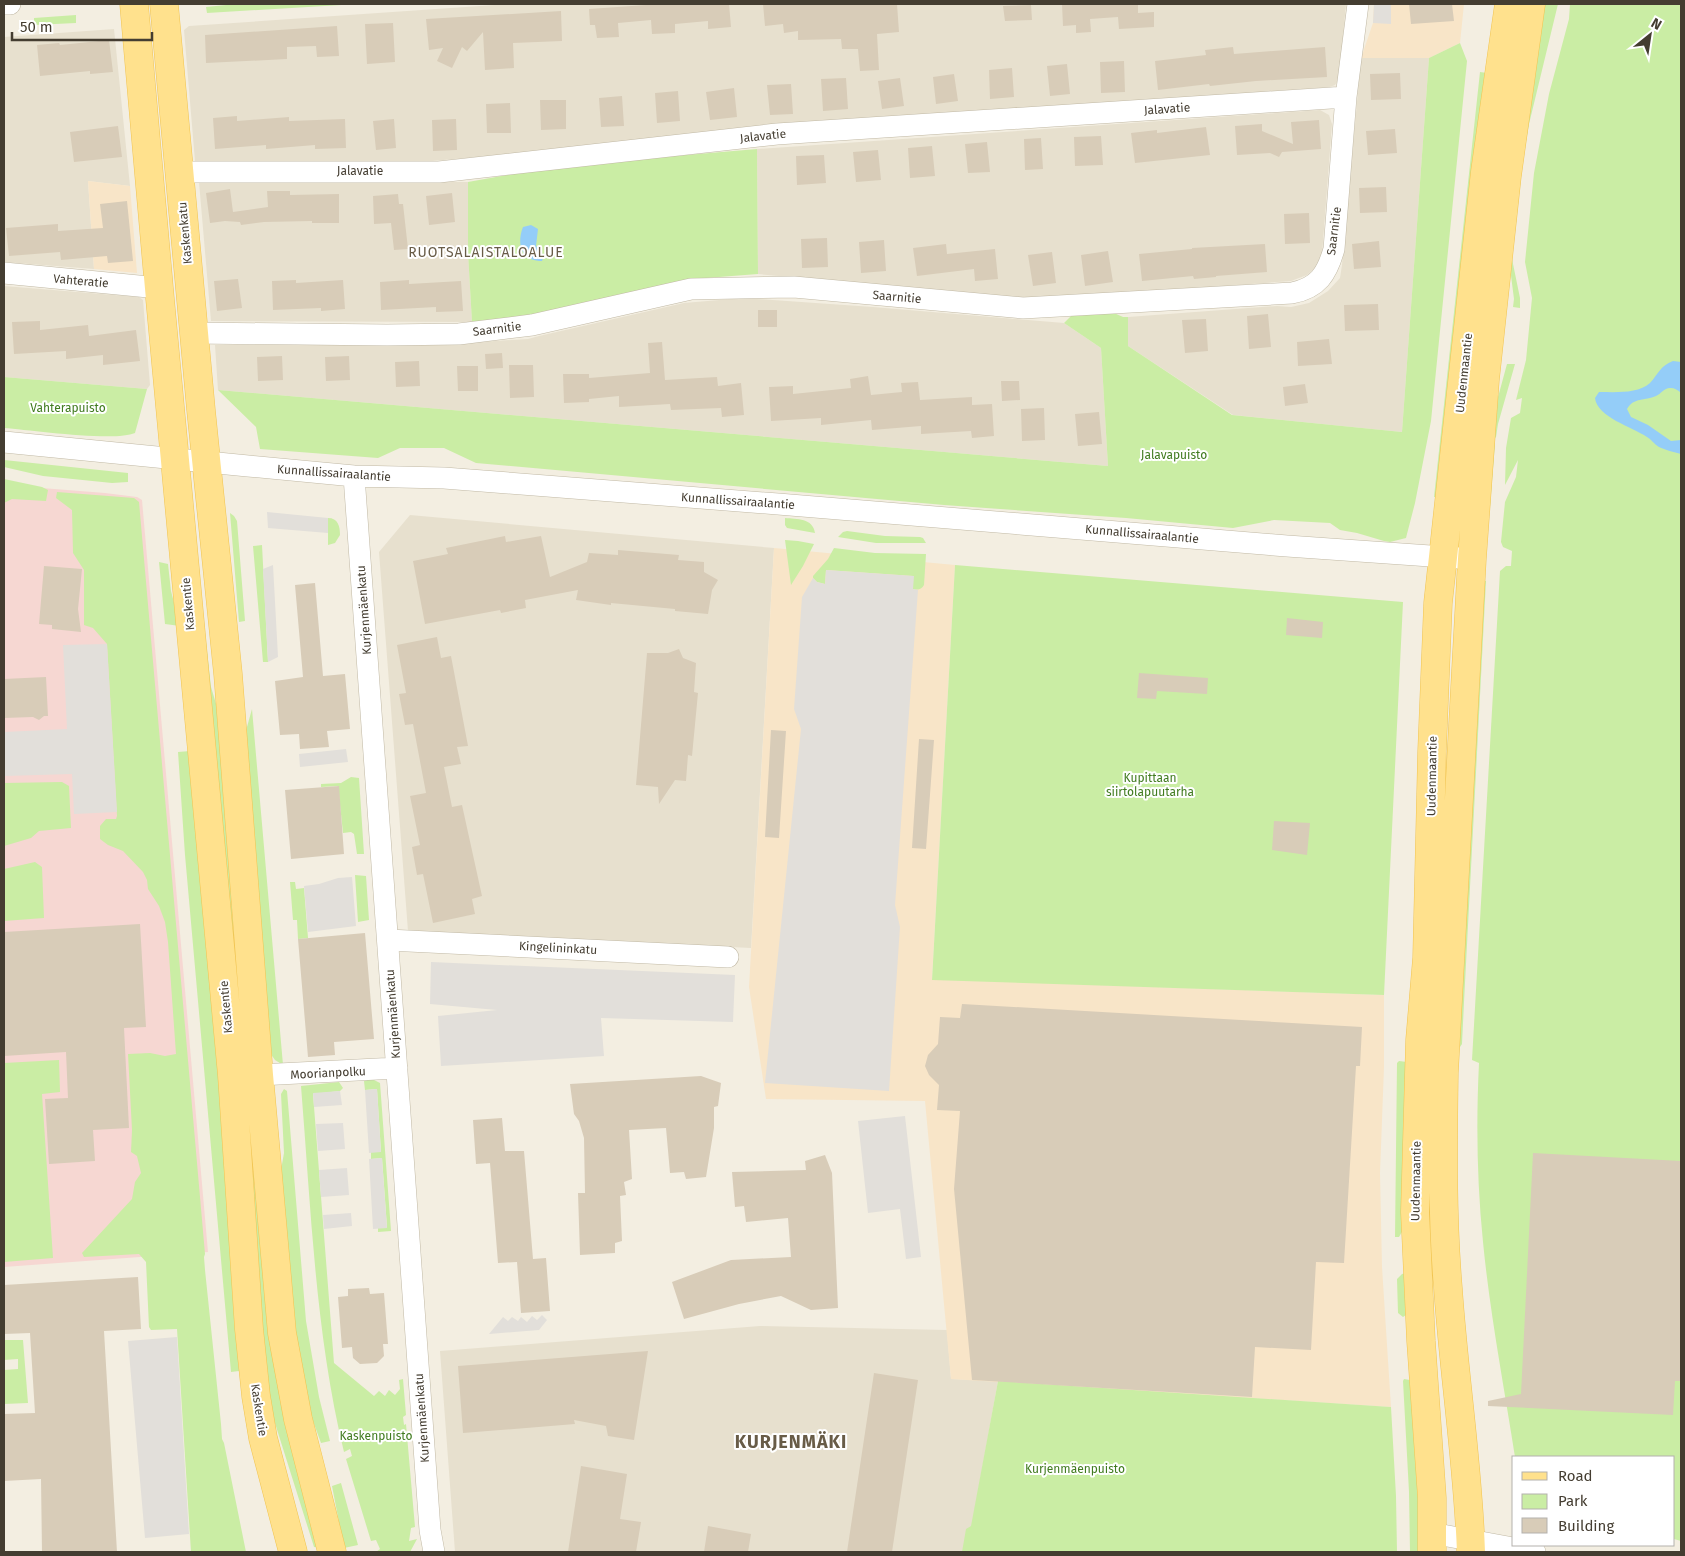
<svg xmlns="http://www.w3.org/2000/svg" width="1685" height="1556" viewBox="0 0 1685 1556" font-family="'Fira Sans',sans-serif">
<rect width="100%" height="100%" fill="#f3eee1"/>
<path fill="#e7e0ce" d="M509,4H1346L1339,79L1335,85L1330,87L968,113L410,163L195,161L184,30L189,26Z
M114,29L130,186L88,181L94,269L4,262V37Z
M1361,58H1429L1402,432L1233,415L1128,346V317L1277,306L1291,307L1309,303L1328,291L1340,278L1342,265Z
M1320,110L1329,115L1332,124L1322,254L1316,267L1307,275L1291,281L1034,300L758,274L757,149Z
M199,182H468V253L472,322L211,321Z
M4,286L139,297L143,300L150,385L147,389L4,377Z
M743,298L873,307L1064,323L1101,348L1108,466L218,390L215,345H430L528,339L539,336L684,303Z
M410,515L774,548L751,948L408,931L379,552Z
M760,1326L947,1330L951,1379L998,1381L967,1552H455L440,1351Z"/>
<path fill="#f8e5c8" d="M1374,4H1464L1460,43L1429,58H1361L1373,23Z
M88,181L130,186L137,273L94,269Z
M774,548L955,565L932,979L1384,995V1067L1380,1173L1382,1267L1391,1407L951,1379L925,1101L766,1099L749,987Z"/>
<path fill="#f6d7d2" d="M4,485L105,493L137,497L142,500L208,1252L4,1267Z"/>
<path fill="#caeda4" d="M236,4H358L207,13L206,7Z
M1542,4H1558L1529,124L1523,158L1512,259L1520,298V308L1513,307L1514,299L1509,260Z
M1570,4H1681V1541L1674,1539V1457H1515C1504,1386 1490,1314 1483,1242C1477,1183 1476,1123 1479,1063L1472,1060L1500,571L1506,566H1511L1512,551L1503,547L1501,542L1505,502L1516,477L1518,460L1505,485L1506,448L1511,418L1520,413L1522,398L1516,400L1526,360L1532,298L1525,262L1534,173L1549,94L1569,19Z
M76,15V23L34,25V18Z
M1460,43L1467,61L1431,421L1415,503L1407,534L1406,538L1390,542L1384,541L1357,533L1340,530L1330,523L1274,520L1233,528L1126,518L944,505L476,463L444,448H400L378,458L260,449L256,427L218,390L1108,466L1101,348L1064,323L1071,316L1114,313L1123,317H1128V346L1232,415L1402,432L1429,58Z
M1480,72L1487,73L1439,497H1434Z
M757,149L758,274L693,279L534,315L472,322L468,253V182L557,166Z
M1507,364H1515L1498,424L1496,437L1493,440L1495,443L1490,507H1486L1491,423Z
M4,377L147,389L135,433C114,442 31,430 4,428Z
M4,460L128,473V482L112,483L63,478L43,476L4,467Z
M4,479L42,487L48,490L46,501L12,499L4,503Z
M57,492L134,498L139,502L205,1254L204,1257L205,1270L221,1424L222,1439L224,1443L246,1552H191L177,1329L151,1330L149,1327L146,1262L139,1254L84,1257L82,1253L132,1199L135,1182L141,1173L137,1156L131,1152L132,1130L128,1054L150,1053L165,1056L176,1054L168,942L165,922L159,906L148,889L147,880L143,872L123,851L108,845L100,839V826L106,819H116L117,816L107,644L93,628L84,625V570L73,553L72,510L56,498Z
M230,513L234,516L237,521L245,621L239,622Z
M328,518C338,518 340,526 340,535L335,543L328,545Z
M785,518C797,519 813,518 815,533L787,528L785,525Z
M847,531L885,536L920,537L923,538L926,543H876L838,537L843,532Z
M785,540L798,541L814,544L803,566L791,585Z
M262,545L268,662H263L253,546Z
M834,548L875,553L926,554L924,585C921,590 918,590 913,589V576L826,570L825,584L817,582L813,578V576L828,559Z
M159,562L168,564L171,591L180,626L165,624Z
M955,565L1403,602L1384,995L932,980Z
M1481,581H1486L1464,1002L1462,1044L1460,1047H1457Z
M200,589L211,687L217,707L322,1548L314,1547L268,1401Z
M252,709L283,1065L275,1060L270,1053L245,734Z
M190,751L234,1237L239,1371L231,1372L185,855L178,752Z
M351,777L359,778L364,854H357L354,834L351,832L343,833L338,786L321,787V784L341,783Z
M62,782L69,786L71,828L39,831L31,838L4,846V783Z
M35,862L42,867L44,918L4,921V869Z
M355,875L366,876L369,920L358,922Z
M290,882H295L296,889L304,888L308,938L298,939L297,920H293Z
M59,1060L60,1092L42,1094L53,1258L4,1262V1063Z
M1399,1061L1407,1062L1403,1230L1399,1237H1395L1397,1063Z
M368,1080H374L380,1083L391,1231L378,1232V1228L387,1227L382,1158L371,1159V1152H381L377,1089L365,1090L364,1081Z
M339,1082L343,1088L340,1091L313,1094L334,1363L374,1396L379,1391L385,1396L389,1390L395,1395L400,1389L399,1380L403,1379L406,1415L403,1417L404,1425L406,1424L415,1527L411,1528L409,1541L417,1539L410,1552H376L380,1549L376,1540L371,1541L346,1459L352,1456L350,1449L344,1452C315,1332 311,1208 301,1086Z
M284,1089L287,1091L306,1321L319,1397L330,1441L321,1443L302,1391L279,1181L284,1153L281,1094Z
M1406,1273V1315L1403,1317L1398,1313L1397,1279L1402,1274Z
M4,1340H23L28,1403L4,1404V1370L18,1369V1359L4,1360Z
M1404,1379L1410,1380L1422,1552H1410L1409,1492L1403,1381Z
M998,1381L1391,1407L1396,1496L1397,1552H962L966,1529L971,1526Z
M341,1483L358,1545L344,1548L332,1486Z"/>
<path fill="#e2dfda" d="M1374,4H1391V24L1373,23Z
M267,512L328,518V533L268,528Z
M273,565L278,657L268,662L263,569Z
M826,570L914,576L913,589L918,590L895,905L900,927L889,1091L765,1083L801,729L794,709L802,597L813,578L817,582L825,584Z
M107,644L117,812L74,814L72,774L4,776V732L67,729L63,645Z
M346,749L348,762L300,767L299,754Z
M352,877L356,926L308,932L304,886L319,884L338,878Z
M431,962L735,975L733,1022L601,1018L604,1056L441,1066L438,1016L497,1010L430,1004Z
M377,1089L381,1152L369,1153L365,1090Z
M340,1091L342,1105L314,1107L313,1093Z
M905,1116L921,1257L906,1259L900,1209L868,1213L858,1121Z
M343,1123L345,1149L318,1151L316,1124Z
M382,1158L387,1228L373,1229L369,1159Z
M347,1168L349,1195L321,1197L319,1170Z
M351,1213L352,1226L324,1229L323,1215Z
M542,1315L547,1320L539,1330L489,1334L503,1317L508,1321L512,1317L518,1321L521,1317L527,1322L532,1316L537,1320Z
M177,1337L189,1534L145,1538L128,1341Z"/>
<path fill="#94cdf8" d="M531,225L538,229L536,246L544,256L542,261C522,261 516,245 523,227Z
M1673,361L1681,362V393C1678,390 1675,388 1670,388C1664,388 1661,394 1656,396C1645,401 1634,397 1627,409L1631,417L1648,425L1671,441L1681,440V454C1674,452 1665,450 1659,447C1654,444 1651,439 1647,437C1632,427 1597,417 1595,398L1599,392C1615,392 1638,394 1650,383C1659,373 1660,366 1673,361Z"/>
<path fill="#d8ccb8" d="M660,4H729L731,27L708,29V21L675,24V33L652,34L651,20L618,23L619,37L597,38L595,25H590L589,9Z
M763,4H897L899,32L877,34L879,70L860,71L858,49H842L841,39L798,40V31L784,33L783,24L765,26Z
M1062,4H1138V13L1154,12V27L1119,29L1118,17L1090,19L1091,32L1076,33V25L1063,26Z
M1409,4H1452L1454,21L1411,24Z
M1031,5L1032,20L1005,21L1003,6Z
M561,11L562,41L513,43L514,68L485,70L483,32L467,51L462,47L452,68L437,61L443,48L429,50L426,19Z
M393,23L395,62L367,64L365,24Z
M337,26L339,56L317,57L316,46L287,47V59L206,63L205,35Z
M109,40L113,72L90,74V71L40,76L37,45L59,43L60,45Z
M1233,47L1234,54L1325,47L1327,77L1256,81L1210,86L1209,84L1158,90L1155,61L1206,55L1205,50Z
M1124,61L1125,92L1101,93L1100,62Z
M1067,64L1070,94L1050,96L1047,66Z
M1012,68L1014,97L990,99L989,70Z
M1400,73L1401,99L1371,100L1370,74Z
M954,74L958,101L936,104L933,77Z
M846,78L848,109L823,111L821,79Z
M900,78L904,106L882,109L878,81Z
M791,84L793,114L770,115L767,85Z
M734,88L737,117L710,120L706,92Z
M678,91L680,121L657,123L655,93Z
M622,96L624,126L601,127L599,98Z
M540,100H566V129L541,130Z
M510,103L511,133H487L486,104Z
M237,116V121L289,117V121L345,119L346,148L315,149V145L266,149V145L215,149L213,118Z
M394,119L396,148L376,150L373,121Z
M456,119L457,150L433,151L432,120Z
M1319,120L1321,149L1282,152L1279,157L1270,153L1237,155L1235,126L1262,124V131L1293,144L1291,122Z
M118,126L122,157L74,162L70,132Z
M1206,127L1210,155L1135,163L1131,133L1157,130V133Z
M1395,129L1397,153L1368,155L1366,131Z
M1101,136L1103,165L1075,166L1074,137Z
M1041,138L1043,169L1025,170L1024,139Z
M987,142L990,172L968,173L965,144Z
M932,146L935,176L910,178L908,148Z
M878,150L881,180L856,182L853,152Z
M824,155L826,183L797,185L796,156Z
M1386,187L1387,212L1360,213L1359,188Z
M230,189L233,212L268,207L267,191H290V195L339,194V223H312V221L264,222L241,225L240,222L225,221L210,223L206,193Z
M452,193L455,222L429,225L426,196Z
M398,194L399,204H403L408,249L394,250L391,223L374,224L373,196Z
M127,201L133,261L108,263L107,256L61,260L60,252L9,256L6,228L58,224V231L103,228L100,204Z
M1309,213L1310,243L1285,244L1284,214Z
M827,238L828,267L802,268L801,239Z
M884,240L886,271L861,273L859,242Z
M1379,241L1381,267L1354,269L1352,244Z
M946,244L947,254L995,249L998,279L975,281L974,269L917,276L913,248Z
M1265,244L1267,272L1216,276V277L1194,279L1193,276L1142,281L1139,254L1192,249V248Z
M1108,251L1113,282L1085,286L1081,255Z
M1052,252L1056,283L1033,286L1028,255Z
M238,279L242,308L217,311L214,281Z
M296,280V283L343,280L345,309L321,311V308L273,310L272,281Z
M409,280V284L461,281L463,311L436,312V307L381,310L380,282Z
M1378,304L1379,330L1345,331L1344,305Z
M758,310H777V327H758Z
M1268,314L1271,347L1249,349L1247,316Z
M1206,319L1208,351L1185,353L1182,320Z
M40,321V330L88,325L89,336L136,330L140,361L103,365V355L66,359V351L14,354L12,322Z
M1329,339L1332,364L1298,366L1297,342Z
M662,342L665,380L717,377L718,386L741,383L744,415L722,417L721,408L671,410L670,404L619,407V396L589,399V402L564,403L563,374H589V378L650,373L648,343Z
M502,353L503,368L486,369L485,354Z
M282,356L283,380L258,381L257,357Z
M349,356L350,380L326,381L325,357Z
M419,361L420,386L396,387L395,362Z
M509,365H533L534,397L510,398Z
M457,366H478V391H458Z
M868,376L871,395L902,392L901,383L918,382L920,400L972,397V405L992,404L994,436L972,438L971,431L921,434V426L872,430L871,420L821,425V418L771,421L769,387L793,386V394L851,388L850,379Z
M1001,381H1019L1020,400L1002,401Z
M1305,384L1308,403L1285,406L1283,387Z
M1044,408L1045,440L1022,441L1021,409Z
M1099,412L1102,444L1078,446L1075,414Z
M505,536L506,542L541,536L550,577L587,562L589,553L618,555V550L679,555L678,560L704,562V572L718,580L712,590L708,614L675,611V609L611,603V605L576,600L578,590L525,600L526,608L501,613L500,610L425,624L413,561L448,554L446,548Z
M44,566L82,569L78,609L81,632L52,629V625L39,624Z
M315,583L323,676L345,674L350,729L327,731L329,747L300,749L299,734L280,735L275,681L303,677L295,585Z
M1287,618L1323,622L1322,638L1286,635Z
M437,637L441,658L451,656L468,746L457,747L461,764L444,767L452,807L462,805L482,896L472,899L475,914L433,923L423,874L417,875L412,847L420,845L410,796L426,793L413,724L405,725L399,694L406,693L397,645Z
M679,649L683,658L696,663L694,692L698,693L692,756L688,755L686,781L675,780L659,804L658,787L636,785L647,653H668Z
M1139,673L1208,678L1207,694L1157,691L1156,699L1137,698Z
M46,677L48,716H44L39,720L33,717L4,718V679Z
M771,730L786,731L779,838L765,837Z
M919,739L934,740L926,849L912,848Z
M339,786L344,854L291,859L285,790Z
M1274,821L1310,823L1307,855L1272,850Z
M140,924L146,1027L124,1028L129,1128L93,1130L95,1161L49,1164L45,1099L68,1098L66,1052L4,1056V932Z
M365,933L374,1039L334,1042L335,1055L308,1057L298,939Z
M962,1004L1362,1027L1360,1066H1356L1344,1263L1316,1262L1311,1350L1255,1347L1252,1397L972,1380L954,1189L960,1111L937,1110L939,1085L929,1075L925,1066L928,1055L938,1044L940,1017L960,1018Z
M701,1076L721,1083L718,1106L714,1107V1128L706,1177L686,1179L684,1172L670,1173L666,1128L629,1130L632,1179L624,1182L626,1195L620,1196L622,1241L615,1243V1253L580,1255L578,1193H585L584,1138L579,1121L574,1114L570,1084Z
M502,1118L505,1151H524L533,1259L546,1258L550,1311L521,1313L517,1262L498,1263L490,1163L476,1164L473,1120Z
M1533,1153L1681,1161V1381H1675L1673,1415L1488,1406V1401L1521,1394Z
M825,1155L832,1173L838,1308L811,1310L781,1296L739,1304L684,1319L672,1282L731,1260L791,1257L788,1218L746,1222L744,1206L735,1207L732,1172L806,1170L805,1161Z
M138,1277L141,1329L104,1331L117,1552H42L41,1479L4,1481V1414L35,1413L30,1333L4,1334V1285Z
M369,1288L370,1294L384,1293L388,1344H383L384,1356L377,1363L360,1364L353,1358L352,1347L342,1348L338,1297L348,1296V1289Z
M648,1351L634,1440L608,1436L606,1426L574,1420L575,1424L463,1433L458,1366Z
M874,1373L918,1380L892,1552H847Z
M581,1466L627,1474L620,1519L641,1522L636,1552H568Z
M708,1526L751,1534L748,1552H704Z"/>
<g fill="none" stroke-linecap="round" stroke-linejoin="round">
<defs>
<path id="minor" d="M4,4H10
M180,172H439L777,134L1346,97
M4,273L159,288
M194,333L387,335L459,334L532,325L691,289L794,287L1023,308L1292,293C1318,288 1327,274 1334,249L1346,97L1358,4
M4,442L248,466L354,476L444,478L778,504L1287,546L1459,558
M354,476L430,1530L434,1552
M388,940L728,957
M259,1075L397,1068
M1431,1533L1535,1552"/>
<path id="major" d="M134,4L159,288L232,1075L249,1329L256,1396L263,1438L293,1552
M164,4L201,410L228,674L259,1075L282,1333L298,1419L332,1552
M1432,1552V1498L1421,1341L1415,1212L1420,1040L1427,958L1432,751L1438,603L1485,172L1509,4
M1471,1552C1468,1464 1454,1376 1448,1288C1442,1217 1443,1145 1444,1073L1472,559L1485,380L1507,176L1531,4"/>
</defs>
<use href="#minor" stroke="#c1b9a5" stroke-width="22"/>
<use href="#major" stroke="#f1c451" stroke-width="29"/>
<use href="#minor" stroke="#fff" stroke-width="21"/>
<use href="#major" stroke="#ffe18d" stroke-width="28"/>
</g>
<g text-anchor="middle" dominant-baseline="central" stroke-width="4" stroke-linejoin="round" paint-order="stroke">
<g font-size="12" fill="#443d31" stroke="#fff">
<text transform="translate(1167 109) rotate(-4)">Jalavatie</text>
<text transform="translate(763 136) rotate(-6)">Jalavatie</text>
<text x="360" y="171">Jalavatie</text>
<text transform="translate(1334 231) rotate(-83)">Saarnitie</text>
<text transform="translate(185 233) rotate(-95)">Kaskenkatu</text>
<text transform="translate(81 281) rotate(5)">Vahteratie</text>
<text transform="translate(897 297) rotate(5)">Saarnitie</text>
<text transform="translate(497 329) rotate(-7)">Saarnitie</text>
<text transform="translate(1464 373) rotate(-84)">Uudenmaantie</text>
<text transform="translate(334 473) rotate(4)">Kunnallissairaalantie</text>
<text transform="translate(738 501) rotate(4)">Kunnallissairaalantie</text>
<text transform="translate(1142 534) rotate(5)">Kunnallissairaalantie</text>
<text transform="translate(188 604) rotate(-95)">Kaskentie</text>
<text transform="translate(364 610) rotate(-94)">Kurjenmäenkatu</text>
<text transform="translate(1432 776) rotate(-89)">Uudenmaantie</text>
<text transform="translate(558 948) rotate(3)">Kingelininkatu</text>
<text transform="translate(226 1007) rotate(-95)">Kaskentie</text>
<text transform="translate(393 1014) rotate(-94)">Kurjenmäenkatu</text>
<text transform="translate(328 1073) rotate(-3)">Moorianpolku</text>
<text transform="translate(1416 1181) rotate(-89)">Uudenmaantie</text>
<text transform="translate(259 1410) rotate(81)">Kaskentie</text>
<text transform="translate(422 1418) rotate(-94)">Kurjenmäenkatu</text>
</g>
<g font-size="12" fill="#407b1f" stroke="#fff">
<text x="68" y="408">Vahterapuisto</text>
<text x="1174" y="455">Jalavapuisto</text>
<text x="1150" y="778">Kupittaan<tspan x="1150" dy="14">siirtolapuutarha</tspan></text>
<text x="376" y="1436">Kaskenpuisto</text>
<text x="1075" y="1469">Kurjenmäenpuisto</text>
</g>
<g font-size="14" letter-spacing="1" fill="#685c47" stroke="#fff">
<text x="486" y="252">RUOTSALAISTALOALUE</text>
</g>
<g font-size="18" font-weight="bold" letter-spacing="1" fill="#685c47" stroke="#fff">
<text x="791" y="1442">KURJENMÄKI</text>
</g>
</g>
<rect width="1685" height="1556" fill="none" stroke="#443d31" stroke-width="10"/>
<rect x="1512" y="1456" width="162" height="90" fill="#ffffff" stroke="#b4b1ad"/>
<rect x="1522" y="1472" width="25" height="8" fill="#ffe18d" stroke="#b4b1ad"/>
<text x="1558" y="1481" font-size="15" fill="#443d31">Road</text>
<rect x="1522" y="1494" width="25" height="15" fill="#caeda4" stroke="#b4b1ad"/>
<text x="1558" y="1506" font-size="15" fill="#443d31">Park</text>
<rect x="1522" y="1518" width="25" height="15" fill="#d8ccb8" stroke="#b4b1ad"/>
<text x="1558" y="1531" font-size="15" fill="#443d31">Building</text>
<g transform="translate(1650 35) rotate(30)" stroke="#ffffff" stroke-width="4" paint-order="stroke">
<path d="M0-4L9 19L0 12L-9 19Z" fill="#443d31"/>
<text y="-8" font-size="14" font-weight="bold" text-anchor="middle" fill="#443d31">N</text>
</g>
<path d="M12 32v8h140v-8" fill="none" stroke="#443d31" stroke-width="2.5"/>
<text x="20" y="32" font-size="15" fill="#443d31" stroke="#ffffff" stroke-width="4" paint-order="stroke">50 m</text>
</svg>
